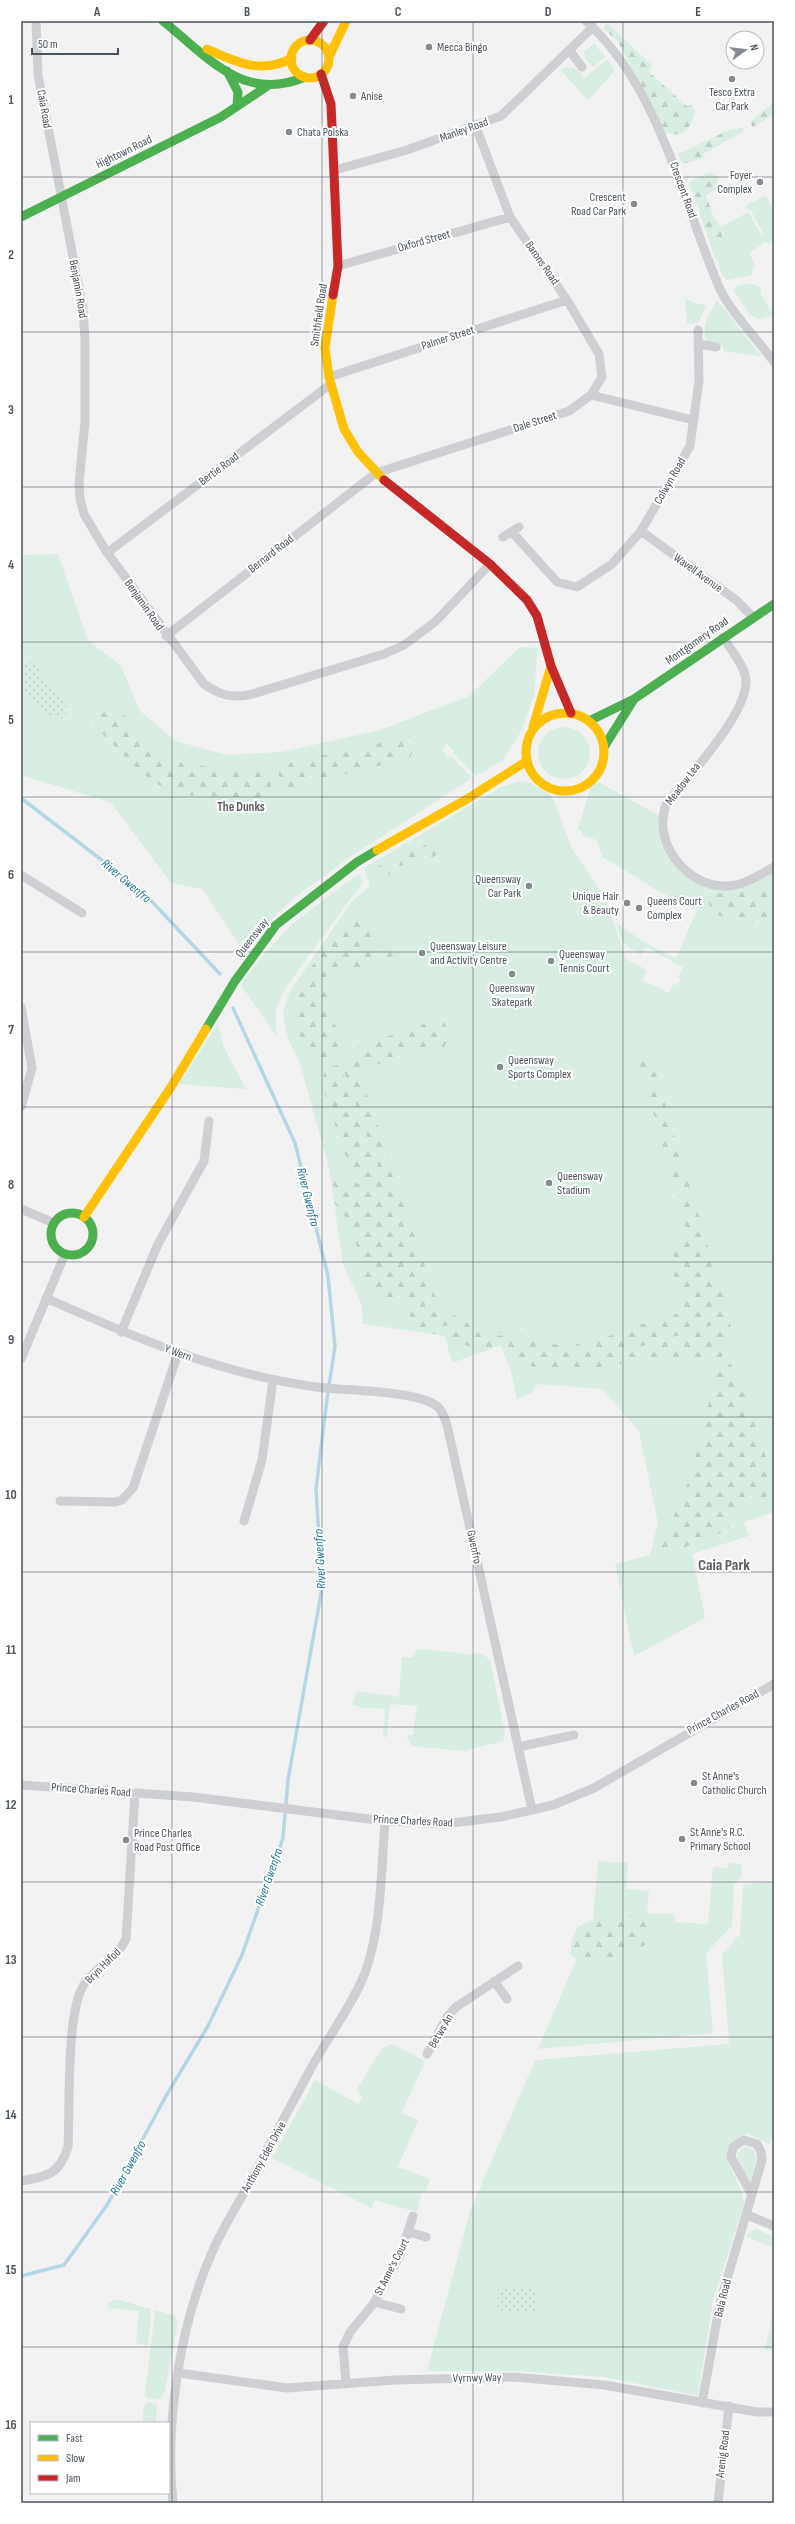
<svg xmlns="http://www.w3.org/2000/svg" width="795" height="2524" viewBox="0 0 795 2524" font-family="'Sofia Sans Condensed',sans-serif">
<defs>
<pattern id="forest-firs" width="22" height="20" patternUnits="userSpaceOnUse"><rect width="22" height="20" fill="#d9eee3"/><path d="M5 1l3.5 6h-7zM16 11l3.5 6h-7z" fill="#bccec5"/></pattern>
<pattern id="park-dots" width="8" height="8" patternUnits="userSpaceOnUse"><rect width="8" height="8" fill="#d9eee3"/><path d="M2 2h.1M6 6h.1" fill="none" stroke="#bccec5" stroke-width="1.8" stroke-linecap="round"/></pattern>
</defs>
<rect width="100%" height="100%" fill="#f2f2f2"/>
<path fill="#d9eee3" d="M594,43L605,57L593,67L585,58L584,52Z
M607,59L615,70L588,101L561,70L564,68H575L585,78Z
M766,195L774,210V241L769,245L766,241L749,254L756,265L752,269V275L727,280L721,273L718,260L715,258L711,246L716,247L724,235L721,227L748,212L762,236L764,235L750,209L747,210L745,206Z
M746,284H754L762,289L760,293L774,314L773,316L759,319L750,315L733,290L735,287Z
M685,298L697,304L707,305L698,323L687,324Z
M717,300L761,356L723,351V346L708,343C699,328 709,315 717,300Z
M58,554L88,640L121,666L140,711L176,741L227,755L282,752L380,730L469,696L520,647L538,648L534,695L522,730L503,760L476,776L453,753L454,751L447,744L442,750L448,757L450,755L472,778L353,855L291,900L242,949L202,889L171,883L110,802L21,775V555Z
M538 753a26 26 0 1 1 52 0a26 26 0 1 1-52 0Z
M593,779L662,817L668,846L699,880L739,885L774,868V1512L744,1522L749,1536L692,1554L705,1618L634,1656L615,1564L650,1555L658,1523L639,1431L602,1389L538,1384L530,1394L517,1399L511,1372L501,1345L452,1363L445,1336L363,1324L362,1306L343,1264L329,1168L299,1061L288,1039L283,1013L289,993L352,901L370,886L364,868L501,787L520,781L530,783L547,792L554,800L572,849L604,895L626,959L647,970L642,980L669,993L674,983L678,985L681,979L678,977L683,967L645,947L641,955L623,943L616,923L644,942L676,958L697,910C663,897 634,874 602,857L597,840L584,836L580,829L577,832Z
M359,873L363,883L352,897L284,990L276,1009V1036L241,985L265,953L292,924Z
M218,1023L223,1045L246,1089L179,1084Z
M426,1649L466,1654L482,1653L490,1660L505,1732L503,1741L464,1751L411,1746L406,1735H413L417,1706L390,1704L387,1737H383L385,1709L365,1708L352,1705L357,1691L399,1697L402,1657L413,1658L417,1650Z
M598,1861L628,1863L626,1889L649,1891L647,1914H674L675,1922L708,1924L713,1867L727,1868L728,1863L742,1864L741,1877L734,1884L732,1926L706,1953L713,2033L538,2049L593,1921Z
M774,1881V2131L770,2145L747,2133C708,2155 742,2174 744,2204L713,2300L698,2396L604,2377L513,2371H427L470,2211L535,2060L729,2044L722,1954L740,1934L743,1885Z
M392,2044L425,2061L402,2113L418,2120L398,2167L430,2179L427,2190L421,2194L417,2212L375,2200L371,2208L272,2158L315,2080L358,2104L362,2098L357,2089L382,2048Z
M745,2147L753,2149L757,2158L753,2180L750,2182L736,2159L738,2152Z
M757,2229L774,2237V2248L746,2236L752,2230Z
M117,2299L150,2309L151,2316L148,2345L136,2344L139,2311L108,2308L109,2302Z
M774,2307V2351L765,2350Z
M155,2310L173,2315L178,2321L165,2391L160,2400L147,2398L145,2395Z
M148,2402L157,2404L156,2423H142L144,2405Z"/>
<path fill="url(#forest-firs)" d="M607,23L653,66L648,71L688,107L691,103L695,112C692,127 682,140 665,132L618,42L603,28Z
M774,102V114L753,127L750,122Z
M741,128H744L742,132L703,154L704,158L683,164L678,154L729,130Z
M710,172L717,177L718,188L706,195L714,218L721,227L723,242L716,247L711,246L689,182Z
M112,709C132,715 139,739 156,751C184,770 227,767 259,768C275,774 274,789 263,799C233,795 200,800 171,791C147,783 113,744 95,726L97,715Z
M404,734L410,736C413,745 414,750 410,758L288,788L282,785L278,772L283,764L379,743Z
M438,838L445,839C439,861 421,863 401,866L396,863V856L405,850H416Z
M389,863L392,868L389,875L378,879L371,877L377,867Z
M774,878V927L712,914L709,903L710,895L754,887Z
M351,914H358C369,924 376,950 375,965L326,975L324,983C331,994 334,1002 329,1014C334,1025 342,1033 345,1044L340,1052L321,1062C297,1053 297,1021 293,999L317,958L344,931V922Z
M383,939L393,940V956L389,959L382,949L380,941Z
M433,1021L445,1023L450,1035L444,1047L429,1052H412L359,1071L440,1311L446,1315H454L464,1322L526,1336L433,1324L342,1065L355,1061L351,1049Z
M651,1057L730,1320L622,1352L573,1345L599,1340L636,1325L657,1322L676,1314L685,1303L674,1276V1252L687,1236L678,1199L679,1188L671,1176L665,1151L658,1137V1125L648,1100L643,1073L637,1059Z
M340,1064L432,1325L623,1355L730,1322C733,1339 729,1347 719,1361L648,1358L601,1368L560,1369L536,1368L505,1355L501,1345L482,1352L445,1336L422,1332L411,1319L402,1295L397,1299L387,1301L367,1288C360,1261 356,1223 335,1204L333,1182L340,1178L359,1184L362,1178L342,1150L329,1103L323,1090L324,1069Z
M730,1363L741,1381L774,1482L767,1496L741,1506L729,1517V1530L665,1555L660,1549L690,1478L714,1382L721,1367Z
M629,1916L645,1920L652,1932L647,1944C625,1956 605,1962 580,1962L571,1955C567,1916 601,1918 629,1916Z"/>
<path fill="url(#park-dots)" d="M21,659L37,664C39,668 40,673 42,676C51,689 72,697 66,716C52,724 23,698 21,684C20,677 21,667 21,659Z
M499,2287L538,2289L536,2313L497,2311Z"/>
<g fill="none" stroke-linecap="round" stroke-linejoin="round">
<path stroke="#b2d7e7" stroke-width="3.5" d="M21,798L142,891L220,974
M233,1008L295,1143L328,1276L335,1347L327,1398
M21,2276L64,2265L107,2205L166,2096L208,2026L242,1955L283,1838L288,1780L322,1588L316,1489L327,1399"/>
<path stroke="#cdcfd2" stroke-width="9" d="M36,21L38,75L83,309L85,341V422L79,483L80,499L84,514L106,551L204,684C220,695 230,698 249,695L384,654L404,645L435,622L490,564
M586,21C661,89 681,200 720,289C729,310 759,341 774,362
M570,51L582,67
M476,127L510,217L567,300L599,354L602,377L591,395
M335,170L407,150L501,116L593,27
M338,266L510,217
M699,344L716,347
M329,377L567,300
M641,531L736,600L753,617
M512,532L557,582L577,587L612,564L641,531L690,446L699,381L698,330
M503,537L519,527
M107,553L331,384
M166,636L376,473L569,411L591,395L693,420
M723,637C731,650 744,665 746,680C748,714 687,778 666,805C652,842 686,887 726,886C743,886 759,875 774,867
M21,875L82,913
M21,1007L32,1068L21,1107
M21,1209L54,1223
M46,1298C133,1337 220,1374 316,1387C344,1391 419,1390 438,1407C444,1413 446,1421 448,1429L532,1810
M121,1332L158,1244L204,1161L209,1121
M21,1359L65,1254
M60,1501L115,1502L122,1500L133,1488L178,1353
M244,1521L262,1460L273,1380
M518,1747L574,1735
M21,1785L193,1797L385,1821L444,1824L500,1817L532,1810L553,1805L594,1788L774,1684
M494,1981L507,1999
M427,2054L447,2017L456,2007L518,1966
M21,2181C48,2176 59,2175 68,2147C70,2110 66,2015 83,1986C94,1967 114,1963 126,1939L135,1793
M747,2215L774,2226
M409,2232L426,2237
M374,2302L401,2309
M179,2373L287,2388L395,2380L514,2377L604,2385L757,2412H774
M346,2383L343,2347L350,2332L374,2303L401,2253L413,2216
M702,2403L720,2303L762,2160L761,2152L757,2144L744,2140L733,2147L731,2157L752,2195
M173,2503C165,2426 179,2327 211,2255C220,2233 233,2212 245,2191C266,2151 288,2111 309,2072C327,2038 351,2008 365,1973C382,1926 381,1870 385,1821
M718,2503L729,2406"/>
<path stroke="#4caf50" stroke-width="9" d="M163,21C208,57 243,103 305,77
M227,71L238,92L237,105
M21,217L221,117L266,87
M589,721L634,699L774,604
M604,747L634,699
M206,1029L235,981L276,925L357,862L377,850
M51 1234a21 21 0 1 1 42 0a21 21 0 1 1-42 0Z"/>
<path stroke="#ffc107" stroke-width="9" d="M291 59a19 19 0 1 1 38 0a19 19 0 1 1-38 0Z
M207,49C236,62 262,75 292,58
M329,57L346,21
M333,295L325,348L329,377L344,429L358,452L384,480
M526 752a39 39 0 1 1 78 0a39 39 0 1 1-78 0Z
M533,727L551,666
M377,850L467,799L527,761
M84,1217L171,1087L206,1029"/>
<path stroke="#c62828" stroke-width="9" d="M310,40L324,21
M321,74L331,104L338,266L333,295
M384,480L490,564L527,600L537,616L551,666L571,713"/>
</g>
<path fill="none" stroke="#4a525c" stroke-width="1" stroke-opacity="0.55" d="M172,21V2503M322,21V2503M473,21V2503M623,21V2503M21,177H774M21,332H774M21,487H774M21,642H774M21,797H774M21,952H774M21,1107H774M21,1262H774M21,1417H774M21,1572H774M21,1727H774M21,1882H774M21,2037H774M21,2192H774M21,2347H774"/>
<g fill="#858a90" stroke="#fff" stroke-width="1.5">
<circle cx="429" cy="47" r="4"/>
<circle cx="732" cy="79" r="4"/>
<circle cx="353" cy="96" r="4"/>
<circle cx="289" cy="132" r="4"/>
<circle cx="760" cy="182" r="4"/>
<circle cx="634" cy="204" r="4"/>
<circle cx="529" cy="886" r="4"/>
<circle cx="627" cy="903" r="4"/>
<circle cx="639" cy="908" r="4"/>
<circle cx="422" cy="953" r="4"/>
<circle cx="551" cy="961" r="4"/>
<circle cx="512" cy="974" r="4"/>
<circle cx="500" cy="1067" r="4"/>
<circle cx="549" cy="1183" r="4"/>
<circle cx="694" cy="1783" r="4"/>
<circle cx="682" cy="1839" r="4"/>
<circle cx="126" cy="1840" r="4"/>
</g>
<g text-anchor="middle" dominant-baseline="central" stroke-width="4" stroke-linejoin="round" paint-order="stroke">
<g font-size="12" fill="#4a525c" stroke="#fff" text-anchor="start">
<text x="437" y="47">Mecca Bingo</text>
<text x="732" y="92" text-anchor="middle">Tesco Extra<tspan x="732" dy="14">Car Park</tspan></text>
<text x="361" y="96">Anise</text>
<text x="297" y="132">Chata Polska</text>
<text x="752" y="175" text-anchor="end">Foyer<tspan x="752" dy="14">Complex</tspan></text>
<text x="626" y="197" text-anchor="end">Crescent<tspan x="626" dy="14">Road Car Park</tspan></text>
<text x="521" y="879" text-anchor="end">Queensway<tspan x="521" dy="14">Car Park</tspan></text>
<text x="619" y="896" text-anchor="end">Unique Hair<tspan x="619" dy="14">&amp; Beauty</tspan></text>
<text x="647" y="901">Queens Court<tspan x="647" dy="14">Complex</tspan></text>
<text x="430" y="946">Queensway Leisure<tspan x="430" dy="14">and Activity Centre</tspan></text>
<text x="559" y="954">Queensway<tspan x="559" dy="14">Tennis Court</tspan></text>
<text x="512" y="988" text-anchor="middle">Queensway<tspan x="512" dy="14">Skatepark</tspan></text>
<text x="508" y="1060">Queensway<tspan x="508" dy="14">Sports Complex</tspan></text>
<text x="557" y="1176">Queensway<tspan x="557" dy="14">Stadium</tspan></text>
<text x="702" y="1776">St Anne's<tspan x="702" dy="14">Catholic Church</tspan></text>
<text x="690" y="1832">St Anne's R.C.<tspan x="690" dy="14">Primary School</tspan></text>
<text x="134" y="1833">Prince Charles<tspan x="134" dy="14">Road Post Office</tspan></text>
</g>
<g font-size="12" fill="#4a525c" stroke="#fff">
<text transform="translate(44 109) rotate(80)">Caia Road</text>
<text transform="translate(464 130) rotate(-20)">Manley Road</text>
<text transform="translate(124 152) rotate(-26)">Hightown Road</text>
<text transform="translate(683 190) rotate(70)">Crescent Road</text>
<text transform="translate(424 241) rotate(-16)">Oxford Street</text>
<text transform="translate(542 263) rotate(55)">Barons Road</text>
<text transform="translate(78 289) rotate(80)">Benjamin Road</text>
<text transform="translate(319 315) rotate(-82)">Smithfield Road</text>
<text transform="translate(448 338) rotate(-18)">Palmer Street</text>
<text transform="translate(535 422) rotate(-18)">Dale Street</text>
<text transform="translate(219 469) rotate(-37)">Bertie Road</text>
<text transform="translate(670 481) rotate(-60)">Colwyn Road</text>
<text transform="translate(271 554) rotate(-38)">Bernard Road</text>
<text transform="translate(698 573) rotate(36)">Wavell Avenue</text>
<text transform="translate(144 605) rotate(55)">Benjamin Road</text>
<text transform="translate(697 641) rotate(-35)">Montgomery Road</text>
<text transform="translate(683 784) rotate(-53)">Meadow Lea</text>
<text transform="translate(252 938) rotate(-52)">Queensway</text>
<text transform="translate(178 1353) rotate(20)">Y Wern</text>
<text transform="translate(474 1547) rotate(78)">Gwenfro</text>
<text transform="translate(723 1712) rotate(-29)">Prince Charles Road</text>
<text transform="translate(91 1790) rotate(4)">Prince Charles Road</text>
<text transform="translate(413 1821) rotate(3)">Prince Charles Road</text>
<text transform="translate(103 1966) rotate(-45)">Bryn Hafod</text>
<text transform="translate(441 2031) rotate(-59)">Betws An</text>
<text transform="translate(264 2157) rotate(-61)">Anthony Eden Drive</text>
<text transform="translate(392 2267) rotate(-63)">St Anne's Court</text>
<text transform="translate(723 2298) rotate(-76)">Bala Road</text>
<text transform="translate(477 2378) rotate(-1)">Vyrnwy Way</text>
<text transform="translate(723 2454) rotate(-83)">Arenig Road</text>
</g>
<g font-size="13" font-weight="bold" fill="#5e6065" stroke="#fff">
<text x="241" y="807">The Dunks</text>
</g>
<g font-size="13" font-style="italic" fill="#1d759c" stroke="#fff">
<text transform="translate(126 881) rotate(40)">River Gwenfro</text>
<text transform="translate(308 1197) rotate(76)">River Gwenfro</text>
<text transform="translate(320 1559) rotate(-93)">River Gwenfro</text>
<text transform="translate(269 1877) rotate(-71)">River Gwenfro</text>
<text transform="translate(128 2168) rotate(-61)">River Gwenfro</text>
</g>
<g font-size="16" font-weight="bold" fill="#5e6065" stroke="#fff">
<text x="724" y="1565">Caia Park</text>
</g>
</g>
<rect width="795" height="2524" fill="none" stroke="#ffffff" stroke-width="44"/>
<rect x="30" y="2422" width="140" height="72" fill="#ffffff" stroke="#b7babe"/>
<rect x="38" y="2435" width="20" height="6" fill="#4caf50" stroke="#b7babe"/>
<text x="66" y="2442" font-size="12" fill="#4a525c">Fast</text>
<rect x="38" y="2455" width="20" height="6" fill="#ffc107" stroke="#b7babe"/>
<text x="66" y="2462" font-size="12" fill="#4a525c">Slow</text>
<rect x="38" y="2475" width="20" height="6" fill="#c62828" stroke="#b7babe"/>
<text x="66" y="2482" font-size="12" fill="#4a525c">Jam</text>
<g transform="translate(745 50) rotate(75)"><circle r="19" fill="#ffffff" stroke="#b7babe"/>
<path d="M0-3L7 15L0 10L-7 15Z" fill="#858a90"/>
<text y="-6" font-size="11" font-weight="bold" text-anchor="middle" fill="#4a525c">N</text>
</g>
<path d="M32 48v6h86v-6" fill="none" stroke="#4a525c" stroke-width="2"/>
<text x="38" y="48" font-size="12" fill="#4a525c" stroke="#ffffff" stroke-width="3" paint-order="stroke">50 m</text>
<rect x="22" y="22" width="751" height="2480" fill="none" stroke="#4a525c" stroke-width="1.5"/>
<g font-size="13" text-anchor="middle" font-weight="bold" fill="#4a525c">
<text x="97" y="16">A</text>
<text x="247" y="16">B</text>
<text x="398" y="16">C</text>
<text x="548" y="16">D</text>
<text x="698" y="16">E</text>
<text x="11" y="104">1</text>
<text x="11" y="259">2</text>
<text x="11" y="414">3</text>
<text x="11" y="569">4</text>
<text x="11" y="724">5</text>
<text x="11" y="879">6</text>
<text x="11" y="1034">7</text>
<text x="11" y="1189">8</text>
<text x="11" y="1344">9</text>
<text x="11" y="1499">10</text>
<text x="11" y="1654">11</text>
<text x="11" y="1809">12</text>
<text x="11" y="1964">13</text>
<text x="11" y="2119">14</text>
<text x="11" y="2274">15</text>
<text x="11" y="2429">16</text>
</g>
</svg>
